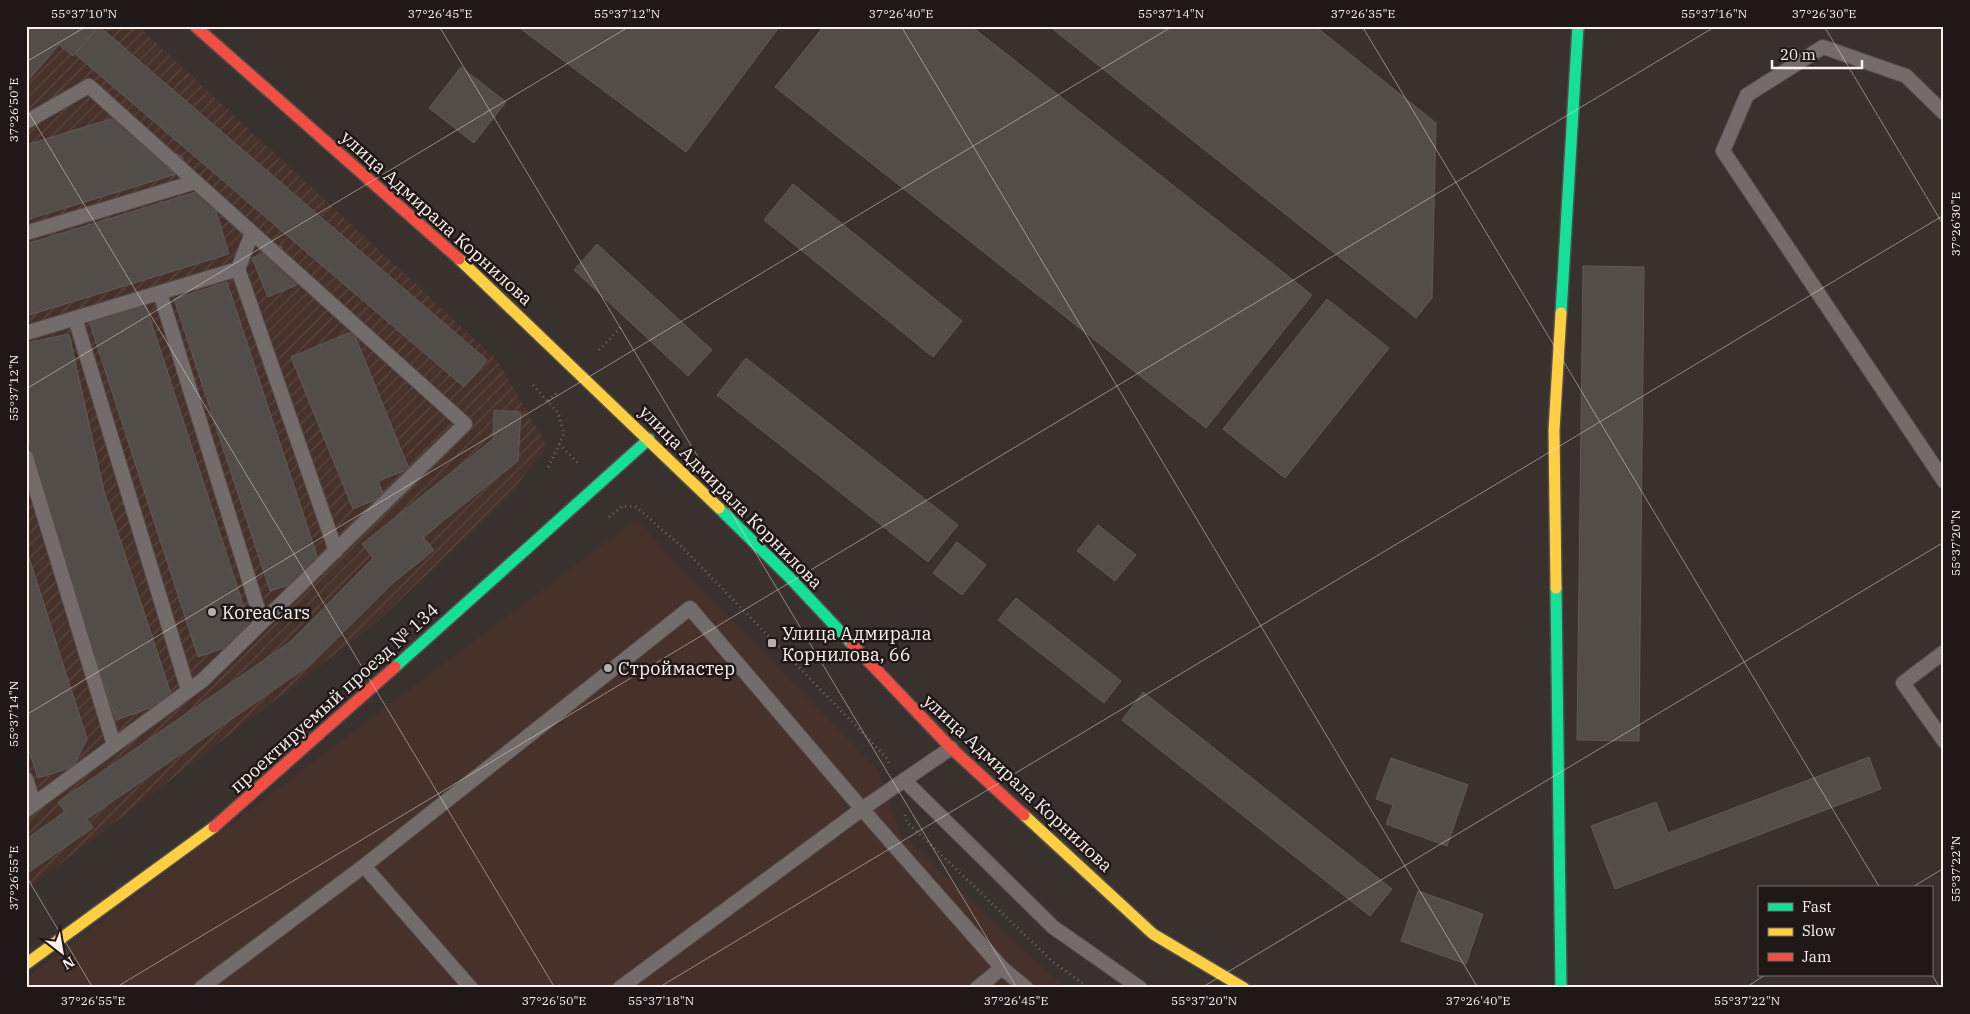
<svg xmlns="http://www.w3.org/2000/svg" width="1970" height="1014" viewBox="0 0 1970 1014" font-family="'IBM Plex Serif',serif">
<defs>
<pattern id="industrial-furrows" width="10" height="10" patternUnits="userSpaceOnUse" patternTransform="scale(1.25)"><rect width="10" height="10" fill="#47322b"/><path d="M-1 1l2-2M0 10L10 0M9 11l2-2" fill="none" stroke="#594640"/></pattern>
</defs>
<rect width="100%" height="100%" fill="#39312e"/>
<path fill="#47322b" d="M636,519L678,565L878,770L901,834L1046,971L1067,988H26V978Z"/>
<path fill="url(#industrial-furrows)" d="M26,26H138L497,360L547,446L506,499L377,622L26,890Z"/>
<path fill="#534d49" stroke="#605956" d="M26,26H99L73,56L59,45L26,83Z
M99,26L487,360L464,387L75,54Z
M517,26H780L686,152Z
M824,26H971L1312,295L1206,428L775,87Z
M1049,26H1315L1436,123L1432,298L1416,318Z
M461,67L506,102L474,143L429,108Z
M117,117L182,157L186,171L26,220V145Z
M793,184L962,321L933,357L764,220Z
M209,188L229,254L26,316V244Z
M597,244L712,350L688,376L574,270Z
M281,246L297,285L268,297L252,258Z
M1583,266L1644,267L1639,741L1577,740Z
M227,282L323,574L270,591L174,299Z
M1327,299L1389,348L1285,478L1223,429Z
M145,303L254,638L198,657L89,321Z
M353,331L409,469L378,481L384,496L353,509L291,357Z
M69,334L104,491L173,700L116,720L41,494L26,427V343Z
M746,358L958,525L928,562L717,395Z
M494,410L521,412L518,461L423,537L434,550L393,583L310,665L87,819L93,828L26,874V839L65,812L58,802L290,642L373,558L362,544L493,439Z
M1098,525L1136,555L1115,581L1077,551Z
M957,542L986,565L962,595L933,573Z
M26,548L87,739L73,767L38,778L26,742Z
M1016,598L1121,681L1104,703L998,620Z
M1143,692L1392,889L1370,916L1122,720Z
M1869,757L1881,789L1615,889L1591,826L1656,802L1668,833Z
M1391,758L1468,785L1447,846L1386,824L1393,805L1376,799Z
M1418,891L1483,914L1466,964L1401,941Z"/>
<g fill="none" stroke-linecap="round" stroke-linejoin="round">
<defs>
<path id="lane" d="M1944,113L1906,76L1823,47L1747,95L1723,151L1944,481
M26,122L89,86L465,424L203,680L26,810
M26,233L195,182
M252,233L238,269L336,551
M160,293L262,622
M75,318L188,690
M26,333L238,269
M26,457L114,745
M1944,652L1903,683L1944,741
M26,779L34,804
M904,780L1053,927L1140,988
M364,866L471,988
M201,988L364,866L690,608L862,809L1002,968L1026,988
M620,988L862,809L951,748
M977,988L1002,968"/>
<path id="fast" d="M1561,313L1578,26
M719,508L790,578L852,644
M1556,588L1561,988
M395,667L649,439"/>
<path id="slow" d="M459,259L719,508
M1556,588L1554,430L1561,313
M1024,815L1153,934L1244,988
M26,964L214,827"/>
<path id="jam" d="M195,26L459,259
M852,644L951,748L1024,815
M214,827L395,667"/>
</defs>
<use href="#lane" stroke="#544d4b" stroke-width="16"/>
<use href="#fast" stroke="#544d4b" stroke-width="14"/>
<use href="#slow" stroke="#544d4b" stroke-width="14"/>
<use href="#jam" stroke="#544d4b" stroke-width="14"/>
<path stroke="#6e6765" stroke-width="3" stroke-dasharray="1 4" stroke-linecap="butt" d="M599,350L621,327
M533,385L558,413L564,434L547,470
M548,401L558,392
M559,444L578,463
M609,517L623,506L636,507L681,546L886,757L889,763
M905,815L907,822L1053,962L1089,988"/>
<use href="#lane" stroke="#746c6a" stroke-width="14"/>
<use href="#fast" stroke="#16e098" stroke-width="11"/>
<use href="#slow" stroke="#ffcf43" stroke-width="11"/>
<use href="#jam" stroke="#f24e42" stroke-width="11"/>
</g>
<path fill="none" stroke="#fcf1ed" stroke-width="1" stroke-opacity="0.45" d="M439,26L1017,988M901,26L1478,988M1362,26L1880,888M1824,26L1944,226M26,62L87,26M26,108L555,988M26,389L630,26M26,715L1173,26M26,876L93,988M1911,888L1944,868M1931,973L1940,988M115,988L1716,26M658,988L1944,215M1201,988L1944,542M1745,988L1765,975"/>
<g fill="#b8aeaa" stroke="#201816" stroke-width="2">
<circle cx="212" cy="612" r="5"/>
<rect x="767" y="638" width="10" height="10" rx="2.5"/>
<circle cx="608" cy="668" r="5"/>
</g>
<g text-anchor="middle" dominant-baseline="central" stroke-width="5" stroke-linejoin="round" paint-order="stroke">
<g font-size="18" fill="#fcf1ed" stroke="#201816">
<text transform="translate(437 218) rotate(42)">улица Адмирала Корнилова</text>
<text transform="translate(731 497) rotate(45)">улица Адмирала Корнилова</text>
<text transform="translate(334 698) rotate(-42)">проектируемый проезд № 134</text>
<text transform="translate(1018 783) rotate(43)">улица Адмирала Корнилова</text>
</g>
<g font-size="18" fill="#fcf1ed" stroke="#201816" text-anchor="start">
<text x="222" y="612">KoreaCars</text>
<text x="782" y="633">Улица Адмирала<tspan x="782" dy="21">Корнилова, 66</tspan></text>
<text x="618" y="668">Строймастер</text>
</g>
</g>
<rect width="1970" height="1014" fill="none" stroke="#201816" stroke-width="55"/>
<rect x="1758" y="886" width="175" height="90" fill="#201816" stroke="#786f6c"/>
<rect x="1768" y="903" width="25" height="8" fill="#16e098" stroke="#786f6c"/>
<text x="1802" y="912" font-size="15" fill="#fcf1ed">Fast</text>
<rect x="1768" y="928" width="25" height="8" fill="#ffcf43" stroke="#786f6c"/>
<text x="1802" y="936" font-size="15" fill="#fcf1ed">Slow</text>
<rect x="1768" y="953" width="25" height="8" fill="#f24e42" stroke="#786f6c"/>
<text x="1802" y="962" font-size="15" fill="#fcf1ed">Jam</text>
<g transform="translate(62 952) rotate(149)" stroke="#201816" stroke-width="4" paint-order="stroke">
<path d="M0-4L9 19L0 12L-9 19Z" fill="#fcf1ed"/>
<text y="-8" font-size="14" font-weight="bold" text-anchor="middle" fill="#fcf1ed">N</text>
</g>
<path d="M1772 60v8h90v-8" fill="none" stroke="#fcf1ed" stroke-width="2.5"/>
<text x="1780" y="60" font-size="15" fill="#fcf1ed" stroke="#201816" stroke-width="4" paint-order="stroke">20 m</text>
<rect x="28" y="28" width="1914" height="958" fill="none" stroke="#fcf1ed" stroke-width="2"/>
<g font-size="12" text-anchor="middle" fill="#fcf1ed">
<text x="84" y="18">55°37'10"N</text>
<text x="440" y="18">37°26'45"E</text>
<text x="627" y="18">55°37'12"N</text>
<text x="901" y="18">37°26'40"E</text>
<text x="1171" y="18">55°37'14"N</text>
<text x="1363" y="18">37°26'35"E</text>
<text x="1714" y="18">55°37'16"N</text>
<text x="1824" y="18">37°26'30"E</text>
<text transform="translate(14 110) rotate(-90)" y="4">37°26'50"E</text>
<text transform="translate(1956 224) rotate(-90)" y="4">37°26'30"E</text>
<text transform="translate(14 388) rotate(-90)" y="4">55°37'12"N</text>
<text transform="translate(1956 543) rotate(-90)" y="4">55°37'20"N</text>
<text transform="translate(14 714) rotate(-90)" y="4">55°37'14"N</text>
<text transform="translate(1956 869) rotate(-90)" y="4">55°37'22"N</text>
<text transform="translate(14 878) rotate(-90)" y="4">37°26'55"E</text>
<text x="93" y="1005">37°26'55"E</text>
<text x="554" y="1005">37°26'50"E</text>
<text x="661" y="1005">55°37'18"N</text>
<text x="1016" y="1005">37°26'45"E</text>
<text x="1204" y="1005">55°37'20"N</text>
<text x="1478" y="1005">37°26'40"E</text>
<text x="1747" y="1005">55°37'22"N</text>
</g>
</svg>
